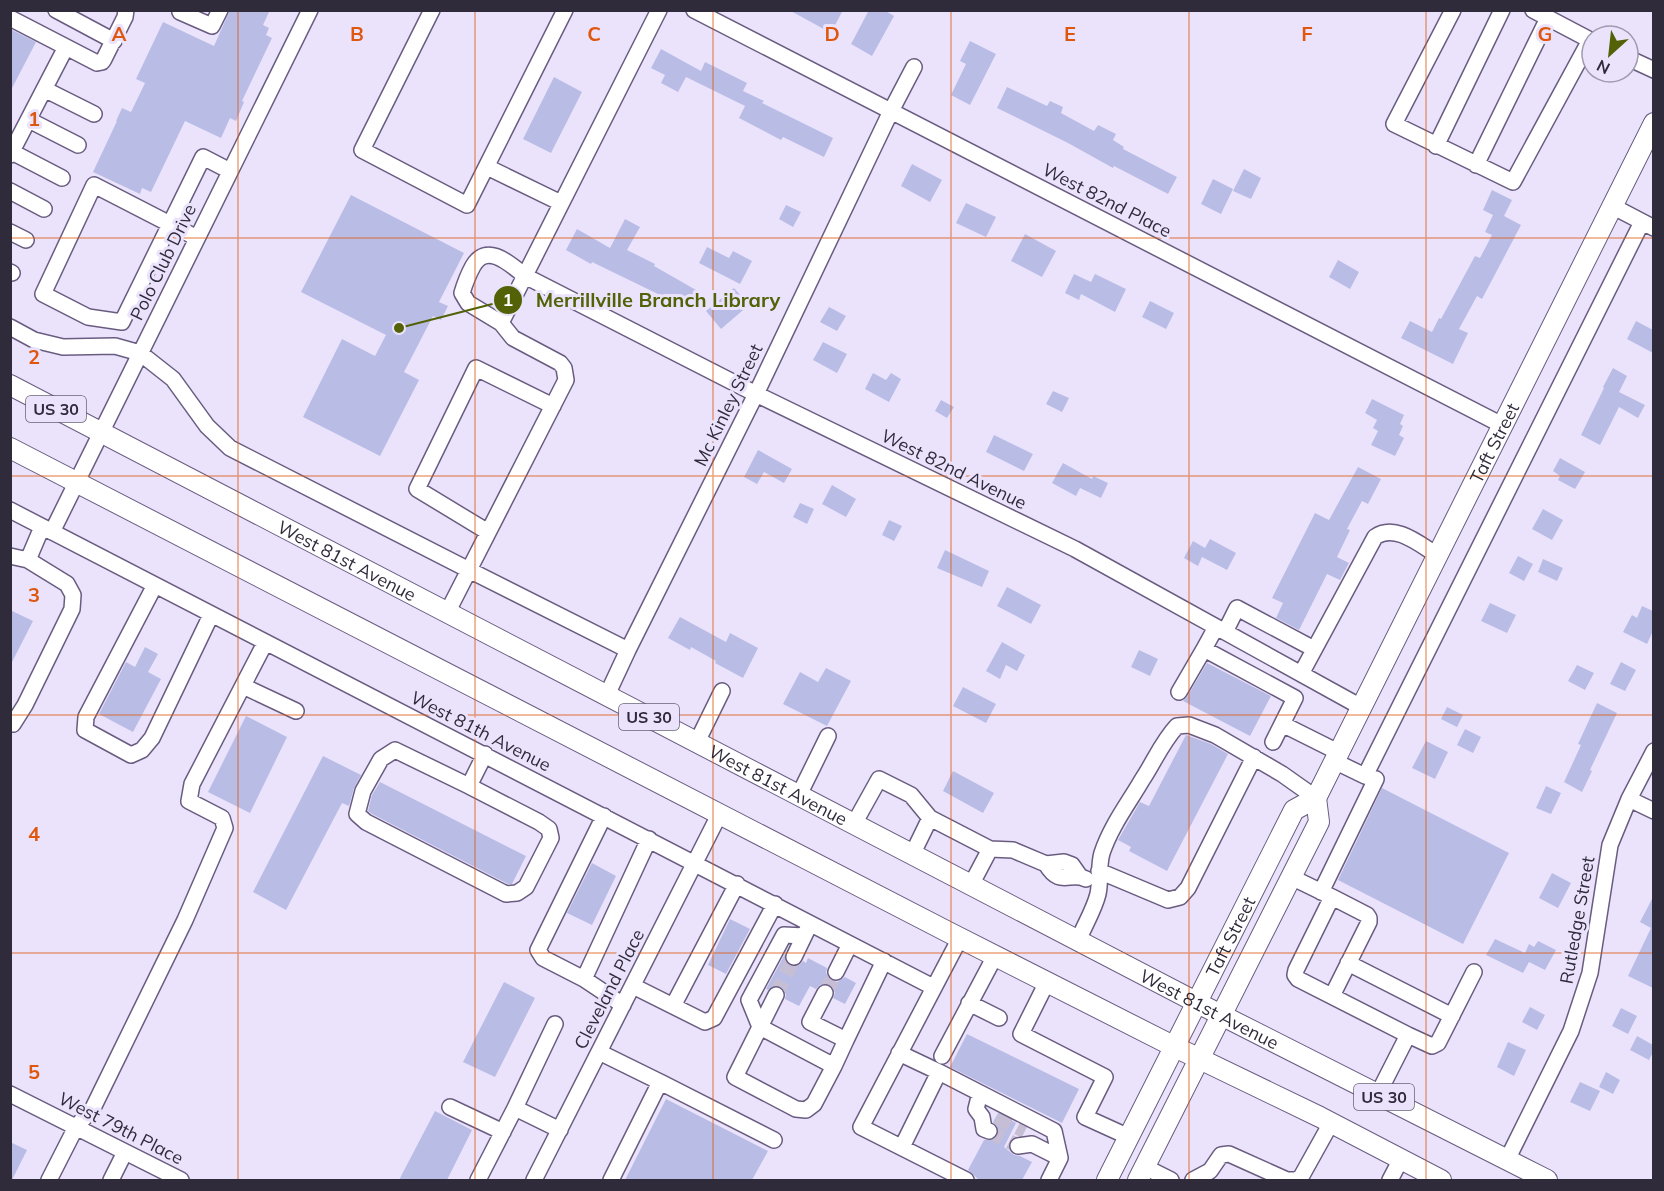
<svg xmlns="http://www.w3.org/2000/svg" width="1664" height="1191" viewBox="0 0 1664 1191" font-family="Mulish,sans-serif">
<rect width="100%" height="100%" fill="#ebe3fc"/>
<path fill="#b9bde6" d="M230,10H270L263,25L269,28L266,35L272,38L242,101L244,102L236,121L230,118L221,138L185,121L151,192L142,188L140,194L93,172L117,121H116L122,108L131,112L145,83L136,79L163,22L214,46Z
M789,10H843L831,33Z
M869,10H884L894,16L872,56L851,44Z
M10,29L36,42L10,92Z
M970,41L996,54L970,105L951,95L966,64L960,61Z
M661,49L701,71L705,62L747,83L743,91L764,101L762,103L833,138L824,157L783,137L781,140L739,118L745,106L686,77L678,92L661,83L665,75L651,68Z
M554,77L582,92L551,153L523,139Z
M1007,87L1047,106L1050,101L1063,107L1061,113L1094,131L1098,125L1116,134L1113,140L1124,147L1123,149L1177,177L1168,194L1114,166L1113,168L1068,143L997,108Z
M912,164L942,180L930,202L901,186Z
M1244,169L1261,178L1251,199L1233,191Z
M1213,179L1233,189L1221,214L1201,204Z
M1492,190L1512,200L1504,216L1521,225L1482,299L1477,296L1459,329L1468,333L1453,364L1401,338L1410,321L1432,332L1439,318L1441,319L1475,256L1480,258L1492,235L1485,232L1493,215L1483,210Z
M351,195L464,253L439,302L448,306L441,320L433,316L404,372L419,380L380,456L303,417L342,339L375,356L386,335L301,292Z
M966,203L996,217L986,237L956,223Z
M786,205L801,212L793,227L779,219Z
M625,219L640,227L627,250L655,264L654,266L696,290L685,309L660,295L592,262L591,264L566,250L577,229L610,248Z
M1025,234L1056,251L1042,277L1011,261Z
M707,247L729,258L733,251L752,261L740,284L699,263Z
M1338,260L1359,272L1350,289L1329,277Z
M1074,274L1091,282L1095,274L1126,289L1115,312L1081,294L1079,300L1065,293Z
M734,288L749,305L721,329L706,311Z
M1150,301L1174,313L1166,329L1142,317Z
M829,307L846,316L837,331L820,322Z
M1636,321L1653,330V353L1627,339Z
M823,342L847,354L837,373L813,360Z
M1613,368L1627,376L1619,392L1645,405L1638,418L1619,407L1600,445L1581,435L1604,388L1603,387Z
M873,373L886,380L891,373L901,379L889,402L865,389Z
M1053,391L1069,398L1062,412L1046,404Z
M1372,399L1404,415L1400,424L1403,426L1399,435L1404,438L1395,456L1371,445L1378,431L1373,428L1377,420L1365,413Z
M941,400L954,407L947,418L935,411Z
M994,435L1033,454L1024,471L986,452Z
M758,450L792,469L784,483L764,472L757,484L744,477Z
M1560,458L1585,472L1575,489L1558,480L1560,476L1553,471Z
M1063,463L1092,479L1093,476L1108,483L1101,498L1080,488L1076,496L1052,483Z
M1358,467L1381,479L1368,504L1362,501L1347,529L1350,530L1337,557L1349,563L1340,580L1327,574L1299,630L1276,618L1283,603L1272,598L1315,513L1329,520Z
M832,485L856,499L846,517L822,504Z
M800,503L814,509L807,524L793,517Z
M1543,509L1563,520L1552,540L1532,529Z
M889,520L902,526L894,541L882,535Z
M1210,539L1236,553L1227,570L1202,557L1198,566L1184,558L1193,541L1205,548Z
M945,550L989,571L982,587L937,568Z
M1518,556L1533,564L1524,581L1509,573Z
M1543,559L1563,568L1557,581L1538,572Z
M1007,587L1041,605L1031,624L997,606Z
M1490,603L1516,615L1507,633L1481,621Z
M1642,606L1653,611V631L1647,644L1623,632L1632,615L1637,618Z
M10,610L33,621L10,666Z
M680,617L726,642L730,633L758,648L743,678L715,663L716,661L691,647L690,650L668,638Z
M1002,642L1025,655L1017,671L1006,665L1000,679L986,671Z
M145,647L158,654L148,672L161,679L133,732L99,714L126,662L135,667Z
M1139,650L1158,659L1150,676L1131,667Z
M1621,662L1636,670L1625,691L1610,684Z
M1207,663L1271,696L1250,736L1183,701L1187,697Z
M1577,665L1594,673L1585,690L1568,681Z
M826,668L851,681L827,726L783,704L800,672L818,682Z
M963,687L996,704L986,723L953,706Z
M1597,703L1617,713L1590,770L1592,771L1582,792L1564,782L1581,745L1578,744Z
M1447,707L1463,715L1457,727L1441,719Z
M246,716L287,737L250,813L208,792Z
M1465,729L1481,737L1473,753L1457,745Z
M1186,735L1211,744L1228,754L1167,871L1129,851L1131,847L1118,840L1140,802L1149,806Z
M1426,741L1448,752L1435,779L1412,768Z
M323,756L361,775L354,788L349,806L342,803L286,910L253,892Z
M953,771L994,793L983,813L943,791Z
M380,782L526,856L512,884H508L372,814L368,811L372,795Z
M1546,786L1561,793L1551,814L1536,808Z
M1382,788L1509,853L1463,944L1338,880Z
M592,863L616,876L592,925L567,913Z
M1552,873L1571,883L1558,908L1539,898Z
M1653,897V988L1628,976L1651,928L1640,922Z
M730,919L750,929L726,974L708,965Z
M1495,939L1525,953L1529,944L1534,947L1538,941L1556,950L1545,970L1529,962L1523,973L1486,955Z
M785,954L786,962L790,966L799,965L803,961L806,963L808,958L827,968L826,973L831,980L837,982L845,977L856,983L845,1004L833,998L835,993L833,988L830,985L825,983L820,985L816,989L810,986L799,1006L785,999L786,994L781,987L775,985L768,990L766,989Z
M504,982L535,998L495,1077L463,1062Z
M1530,1007L1545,1015L1537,1030L1522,1022Z
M1621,1008L1637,1016L1628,1034L1612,1026Z
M967,1034L1079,1089L1062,1123L950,1067Z
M1637,1036L1653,1045V1052L1649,1060L1630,1050Z
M1508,1042L1526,1050L1514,1076L1497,1067Z
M1606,1072L1620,1080L1613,1094L1599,1087Z
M1580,1082L1600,1091L1590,1111L1570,1102Z
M666,1099L768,1151L752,1180H625Z
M435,1111L472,1130L447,1180H399Z
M998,1113L1016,1123L1004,1147L1014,1155L1020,1156L1032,1162L1022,1180H979L968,1170L984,1140H991L998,1135V1129L993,1122Z
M10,1142L27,1150L12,1180H10Z"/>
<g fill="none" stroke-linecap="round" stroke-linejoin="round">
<path stroke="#c6bed5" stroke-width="15" stroke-dasharray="15 8" stroke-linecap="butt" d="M825,993L836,972
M776,995L794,957
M997,1117L1025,1131
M989,1131L1018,1146"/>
<defs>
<path id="minor" d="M56,10L114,41
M181,10L180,12L212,26L220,10
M432,10L362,150L467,205L565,10
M694,10L1502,425
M1453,10L1394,124L1513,182L1590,40L1592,41
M1533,10L1590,40
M10,18L97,63L102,62L104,59L125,17L126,10
M1628,58L1654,70
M44,89L94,114
M29,120L78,145
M1436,146L1502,10
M12,152L62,178
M10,155L66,47
M1476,165L1548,18
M487,167L561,203
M10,191L44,209
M1612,206L1654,228
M10,232L26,240
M197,238L94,185L43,294L88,317L122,322L203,157L230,171
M10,272L12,273
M501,323L468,303L462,293C465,283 468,275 473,266C487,242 510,264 525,276L756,394L1075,549L1361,707
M10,327L34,340L63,347L115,346L140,353L173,379L207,426L230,448L469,570L628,650
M10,510L933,987
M52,532L310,10
M488,532L417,489L476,368L553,406
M10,556L28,560
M155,585L86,717L85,730L131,755L142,750L152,738L211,615
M447,613L566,380L564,368L560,363L513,338L501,323L659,10
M1216,627L1204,649L1295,698L1282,724L1338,752
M1225,632L1237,608L1314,649
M1301,674L1375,537C1395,523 1419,544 1437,555
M243,686L296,711
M1179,692L1204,649
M607,695L628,650L756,394L891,111L914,67
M10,723L13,724L25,705L72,609L73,595L67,584L28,560L42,527
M697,742L722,691
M1273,742L1282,724
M1334,761L1365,776L1642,222
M469,786L539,822L549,829L551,838L526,887L517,893L506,894L366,822L357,814L363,791L381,759L395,750L469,786L485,754
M799,795L828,736
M1629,799L1654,811
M604,816L538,950L543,958L584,979L623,1005
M854,824L879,779L911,795L930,818
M990,849L1013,850L1046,864L1064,862L1072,865L1079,875
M912,855L930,818L990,849L971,885
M1046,864C1060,888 1070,871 1086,879
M1099,871L1168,900L1180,897L1188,888L1254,757
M1291,877L1332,897L1296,970L1295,975L1298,979L1408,1035L1378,1094
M1321,892L1376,779L1365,776
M804,936L784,935L749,1000L760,1027L834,1066L846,1040L810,1022L825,993
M960,938L861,1127L966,1180
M1078,941C1084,926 1094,910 1098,894C1101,880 1098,866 1102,853C1111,826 1128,804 1142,780C1154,762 1162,742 1177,726L1189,725L1215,735L1282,774L1316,798
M794,957L808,928
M1348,963L1452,1016
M836,972L850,944
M584,979L649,839
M1047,982L1021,1034L1105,1077L1085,1117L1129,1137
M633,986L705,1022L714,1018L775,904
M776,995L735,1077L796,1109L806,1110L814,1104L834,1066
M1332,996L1369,922V918L1367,915L1332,897
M969,1003L999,1018
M673,1006L737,884
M555,1024L515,1108L560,1130
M1408,1035L1432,1046L1438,1043L1474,972
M846,1040L884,961
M599,1052L660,1082L611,1180
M899,1053L939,1072
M942,1056L995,956
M660,1082L774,1140
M980,1093L976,1109L982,1117L984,1129L989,1131
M10,1094L181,1180
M450,1107L503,1132
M1018,1146L1032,1144L1060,1158
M902,1147L939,1072L1054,1131L1060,1158L1049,1180
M1507,1160L1571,1031L1590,973L1610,845L1629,799L1654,751
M1145,1167L1171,1180
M49,1180L76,1127L93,1108L185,920L225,828L222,818L189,801L192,784L265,643
M111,1180L125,1152
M478,1180L515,1108
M534,1180L719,815
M1193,1180L1210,1171L1221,1155L1229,1154L1287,1180H1296L1301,1177L1331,1123
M1390,1180L1401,1159"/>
<g id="major">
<path id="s1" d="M10,385L1221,1015L1547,1180"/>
<path d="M10,448L952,934L1175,1047L1320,1117L1441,1180"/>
<path id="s2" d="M1107,1180L1294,810L1316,798L1654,123"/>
<path d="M1138,1180L1319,822L1316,798"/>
</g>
</defs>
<use href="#minor" stroke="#695c80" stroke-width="18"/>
<use href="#major" stroke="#695c80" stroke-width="22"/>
<use href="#minor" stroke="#fff" stroke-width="15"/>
<use href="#major" stroke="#fff" stroke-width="20"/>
</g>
<path fill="none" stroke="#df570e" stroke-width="1.5" stroke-opacity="0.55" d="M238,10V1180M475,10V1180M713,10V1180M951,10V1180M1189,10V1180M1426,10V1180M10,238H1654M10,476H1654M10,715H1654M10,953H1654"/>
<g text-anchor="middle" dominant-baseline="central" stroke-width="6" stroke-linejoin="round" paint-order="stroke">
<g fill="#ebe3fc" stroke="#686275" stroke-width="1.5">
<rect x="26" y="396" width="60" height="26" rx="4.5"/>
<rect x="619" y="704" width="60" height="26" rx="4.5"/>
<rect x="1354" y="1084" width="60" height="26" rx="4.5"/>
</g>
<g font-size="16" font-weight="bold" fill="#302b3b">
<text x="56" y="409">US 30</text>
<text x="649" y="717">US 30</text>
<text x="1384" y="1097">US 30</text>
</g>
<g font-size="18" fill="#302b3b" stroke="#ebe3fc">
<text transform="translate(1107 200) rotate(27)">West 82nd Place</text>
<text transform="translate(163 262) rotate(-64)">Polo Club Drive</text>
<text transform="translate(728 405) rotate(-64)">Mc Kinley Street</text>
<text stroke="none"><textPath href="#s2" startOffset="837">Taft Street</textPath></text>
<text transform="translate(954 469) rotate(26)">West 82nd Avenue</text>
<text stroke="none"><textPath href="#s1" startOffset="380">West 81st Avenue</textPath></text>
<text transform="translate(481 731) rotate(27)">West 81th Avenue</text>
<text stroke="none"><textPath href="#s1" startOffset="866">West 81st Avenue</textPath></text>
<text transform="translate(1577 920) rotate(-80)">Rutledge Street</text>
<text stroke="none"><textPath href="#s2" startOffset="273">Taft Street</textPath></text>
<text transform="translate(609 989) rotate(-63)">Cleveland Place</text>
<text stroke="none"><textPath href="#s1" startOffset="1352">West 81st Avenue</textPath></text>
<text transform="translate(121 1128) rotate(27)">West 79th Place</text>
</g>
</g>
<g font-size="20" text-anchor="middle" font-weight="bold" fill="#df570e" stroke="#ebe3fc" stroke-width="6" stroke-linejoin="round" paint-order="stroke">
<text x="119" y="41">A</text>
<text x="357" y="41">B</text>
<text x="594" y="41">C</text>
<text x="832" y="41">D</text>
<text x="1070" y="41">E</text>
<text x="1307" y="41">F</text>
<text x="1545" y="41">G</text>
<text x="34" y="126">1</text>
<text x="34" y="364">2</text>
<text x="34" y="602">3</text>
<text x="34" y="841">4</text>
<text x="34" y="1079">5</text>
</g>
<path fill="none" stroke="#536207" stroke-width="2" d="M399 328L508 300"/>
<g fill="#536207" stroke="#ebe3fc" stroke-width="2">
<circle cx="399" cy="328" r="6"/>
<circle cx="508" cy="300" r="15"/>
</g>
<g font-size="18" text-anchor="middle" font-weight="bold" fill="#fff">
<text x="508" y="306">1</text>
</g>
<g font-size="20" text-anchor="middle" font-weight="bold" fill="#536207" stroke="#ebe3fc" stroke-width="6" stroke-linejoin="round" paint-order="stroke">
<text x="658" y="307">Merrillville Branch Library</text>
</g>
<rect width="1664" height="1191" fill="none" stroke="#302b3b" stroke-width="24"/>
<g transform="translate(1610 54) rotate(207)"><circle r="28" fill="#ebe3fc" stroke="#a099af" stroke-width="1.5"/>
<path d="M0-4.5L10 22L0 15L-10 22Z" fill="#536207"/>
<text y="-9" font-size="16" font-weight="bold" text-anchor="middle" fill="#302b3b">N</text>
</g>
</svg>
